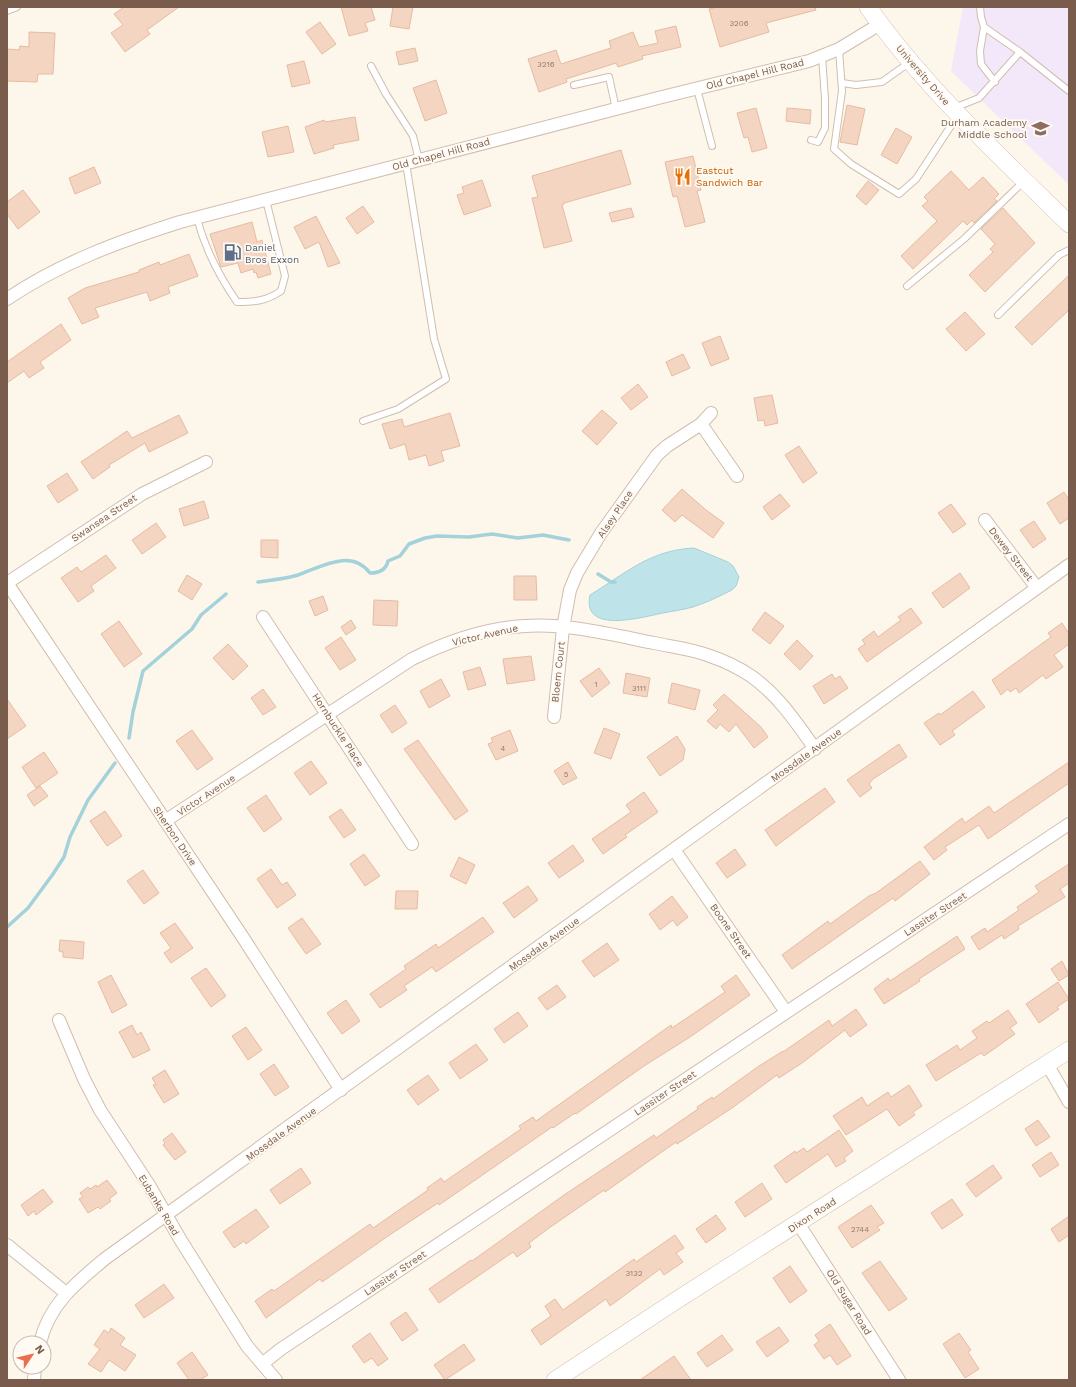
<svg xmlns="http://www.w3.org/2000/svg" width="1076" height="1387" viewBox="0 0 1076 1387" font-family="'Work Sans',sans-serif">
<rect width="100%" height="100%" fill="#fdf6eb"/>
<path fill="#f3e7fa" d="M963,7H1069V185L951,71Z"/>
<path fill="#bee3e8" stroke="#a4d2da" d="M694,548L728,562L733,566L739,577L736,586L732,590C720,596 706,603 693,607C683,610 672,611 663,613C643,617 581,635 590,595C626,573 650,550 694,548Z"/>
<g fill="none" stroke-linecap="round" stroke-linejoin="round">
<path stroke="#a4d2da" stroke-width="3.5" d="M598,574L611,582H615
M258,582C272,580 285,579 298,575C321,567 351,548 370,573C379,573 386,570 388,561L400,556L409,544L425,538L437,536L469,537L492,534L518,538L543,535L569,540
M129,738L133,712L143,671L192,629L201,615L226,594
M7,927L28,908L53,874L64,857L70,837L88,800L115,763"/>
</g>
<path fill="#f4d5c2" stroke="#e7bba1" d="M124,7H179L147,30L150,34L125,52L111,33L123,25L114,14Z
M341,7H371L375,20L365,23L368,31L349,36Z
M393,7H413L409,29L390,26Z
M717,7H815L816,10L766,23L769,32L720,47L709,9Z
M320,22L336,44L322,54L306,32Z
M676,26L681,47L642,56L643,59L618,67L616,63L566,79L567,82L539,92L528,59L556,50L561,64L611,48L609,41L633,32L639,47L658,43L655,31Z
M29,32L55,33L53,74H38L37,82L7,81V49L19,50L20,46L29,47Z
M415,48L418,61L399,65L396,52Z
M304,61L310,83L292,87L287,65Z
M436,80L447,113L425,121L413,88Z
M847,105L865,109L857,145L840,142Z
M756,108L767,148L752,152L748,137L744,138L737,113Z
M787,108L811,110L810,124L786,121Z
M355,117L359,140L333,145L334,148L314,154L305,127L324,120L325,122Z
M288,126L294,152L268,157L262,132Z
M896,128L912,137L897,164L881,155Z
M621,150L631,184L564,203V204L562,205L572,241L544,248L532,198L538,197L532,176Z
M693,156L701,190L697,191L705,222L685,227L677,196L673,197L665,162Z
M94,167L101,183L75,194L69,178Z
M951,171L969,190L983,177L999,194L994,199L997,201L974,223L972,220L967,225L963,221L913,269L901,256L937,221L922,206L928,201L924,197Z
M482,180L491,206L464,215L457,195L464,193L462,187Z
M868,181L879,190L866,205L856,196Z
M23,190L40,212L18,229L7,214V202Z
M363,206L374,222L357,234L346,218Z
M631,208L634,217L612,222L609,213Z
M1003,208L1035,243L985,292L969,275L993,252L990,249L995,244L981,229Z
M316,216L340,263L328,267L319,242L305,249L294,227Z
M252,222L257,242L262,240L271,274L258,278L256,272L254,273L253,269L241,273L238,263L221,267L210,234Z
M189,254L198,276L168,287L170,293L150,301L147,292L95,308L99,317L82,324L68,298L85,288L139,272V270L159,262L160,265Z
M1069,275V310L1032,345L1015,327Z
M965,312L985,334L966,351L946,329Z
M61,324L71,340L40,362L44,368L29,378L24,371L7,383V362Z
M720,336L729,359L711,366L702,343Z
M683,354L690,368L672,376L666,362Z
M638,384L648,397L631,410L621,398Z
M772,395L778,423L765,426L764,420L758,421L754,398Z
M602,410L617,423L597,445L582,431Z
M450,413L460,446L441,451L444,461L429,466L426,455L409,460L405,444L390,449L382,424L402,419L404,427Z
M179,415L188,433L149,452L145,443L109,465L110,467L93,479L81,462L127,431L132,438Z
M799,446L817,473L803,483L785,455Z
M67,473L78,490L58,503L47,486Z
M682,489L706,510L724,523L713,538L682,515L675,522L662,510Z
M1064,492L1069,500V518L1060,524L1047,503Z
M780,494L790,506L772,520L763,507Z
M204,501L209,518L184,526L179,509Z
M951,504L966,524L953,533L938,513Z
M1034,521L1046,539L1033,548L1020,530Z
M156,523L166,537L142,554L132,540Z
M261,540H278V558L261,557Z
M106,555L116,568L91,586L94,591L78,602L61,578L77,567L81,572Z
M960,573L970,588L943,608L932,593Z
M187,575L202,584L192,600L178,591Z
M514,576H536L537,600H514Z
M323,596L328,610L315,616L309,601Z
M374,600L398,601L397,626L373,625Z
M911,608L922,623L867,662L858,649L865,644L862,640L874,631L878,637L901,620L898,617Z
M765,612L784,626L770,644L752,630Z
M351,620L356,628L346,635L341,627Z
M119,621L142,654L124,667L101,634Z
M1062,623L1069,634V644L1054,655L1063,667L1046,679L1043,675L1019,693L1016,688L1010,692L1008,689L1001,695L992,680L1051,637L1048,633Z
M341,637L356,660L340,670L325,648Z
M797,640L813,656L800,670L784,654Z
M228,644L248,666L233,680L213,658Z
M531,656L535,680L507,684L503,659Z
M480,667L486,685L468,690L463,672Z
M599,668L610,683L592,697L580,681Z
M626,673L650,678L647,697L623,693Z
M832,674L835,679L840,676L848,688L824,704L813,686Z
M441,679L450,696L429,708L420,691Z
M672,683L700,690L695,710L668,703Z
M263,689L276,707L263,715L251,698Z
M973,691L985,707L952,731L955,735L940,745L924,723L939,713L940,715Z
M724,694L761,727L768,737L754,748L736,724L729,732L720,724L716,729L707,721L718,710L713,705Z
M7,699L26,726L7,739Z
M395,705L407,723L392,733L380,715Z
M604,728L620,734L611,759L594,753Z
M192,730L213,759L197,770L176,741Z
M510,730L518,751L496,760L488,744L493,742L491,738Z
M677,736L685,749L683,760L660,776L647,757Z
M418,740L468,811L455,820L404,749Z
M899,744L907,757L873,779L869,784L872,788L860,797L847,780Z
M44,752L58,773L36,788L22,767Z
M311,761L327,783L310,795L294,773Z
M568,762L577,778L563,785L554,771Z
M1069,762V783L988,839L979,825L945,847L947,850L934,860L924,847L962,818L965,823L989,806L994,813Z
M40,786L48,796L34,806L27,795Z
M825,788L835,802L776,846L765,830Z
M644,792L658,812L625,835L627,837L603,854L592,839L631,812L626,805Z
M266,795L282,819L264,832L247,808Z
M341,809L356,830L344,838L329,817Z
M105,811L122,836L107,846L90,821Z
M573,845L584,861L559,878L548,863Z
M735,849L746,865L727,878L716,863Z
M364,854L380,876L365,886L350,864Z
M459,857L475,865L466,884L450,876Z
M920,861L930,874L895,901L893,898L792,969L782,955L828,921L830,924L869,896L876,893Z
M1069,864V883L1060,889L1065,897L1018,926L1019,929L1004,939L1002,935L979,950L971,937L985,928L987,932L1019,910L1017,907L1039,892L1035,886Z
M271,869L282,885L287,882L296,895L277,908L257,879Z
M143,870L159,893L144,904L127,881Z
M528,886L538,900L514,918L503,903Z
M396,891H418L417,909H395Z
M672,896L688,917L677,926L673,920L660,930L649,914Z
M483,917L494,932L436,972L432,967L404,986L407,990L380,1008L370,994L406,969L404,966L436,944L438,948Z
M302,918L321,944L306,954L288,928Z
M175,923L193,948L171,963L164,953L171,948L160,933Z
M957,936L965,949L919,979L920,981L884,1004L874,989L888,978L890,981Z
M60,940L84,942L83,959L63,957V952L59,951Z
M607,943L619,960L594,977L582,961Z
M1062,961L1069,975L1059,981L1051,969Z
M206,968L226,996L211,1007L191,978Z
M111,975L127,1005L112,1013L98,982Z
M736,975L750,995L690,1037L644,1066L576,1114L575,1113L553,1128L552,1127L439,1205L438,1203L391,1234L322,1282L320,1279L266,1318L255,1301L272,1289L274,1291L370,1224L373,1228L428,1190L427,1188L441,1178L444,1182L521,1129L519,1126L533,1117L536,1121L671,1025L672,1028L725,992L721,986Z
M1058,982L1069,999L1057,1007L1059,1009L1039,1023L1026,1004Z
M557,985L566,997L547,1010L538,998Z
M346,1000L360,1021L342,1034L327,1013Z
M856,1009L867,1025L850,1037L845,1030L802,1063L779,1078L777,1075L732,1108L677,1144L676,1142L605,1192L604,1190L549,1228L529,1243L531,1247L517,1257L513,1252L439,1303L429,1289L471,1260L472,1261L564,1195L654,1135L656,1138L698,1109L697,1107L712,1097L713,1099L759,1066L783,1051V1052L829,1020L832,1026Z
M1008,1010L1017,1023L1010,1028L1015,1034L984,1056L981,1053L936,1081L926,1065L957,1045L960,1050L977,1038L972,1031L987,1021L989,1023Z
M518,1012L528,1026L504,1043L494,1029Z
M132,1025L137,1035L141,1032L150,1050L133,1058L119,1032Z
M246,1027L262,1050L248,1060L232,1036Z
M476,1044L488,1060L460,1079L449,1063Z
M274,1064L289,1087L275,1096L260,1074Z
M165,1070L179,1094L164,1103L153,1085L156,1084L152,1078Z
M428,1075L439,1090L418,1105L407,1090Z
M909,1085L922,1106L913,1112L915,1115L899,1126L887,1109L846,1135L833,1116L862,1097L867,1106L888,1092L891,1097Z
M1038,1120L1050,1137L1036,1146L1025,1129Z
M839,1130L853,1151L844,1158L846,1161L836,1167L828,1154L786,1183L774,1166L795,1151L796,1153L804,1148L807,1152Z
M172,1133L186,1152L175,1160L163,1145L165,1143L163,1140Z
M1051,1152L1059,1165L1040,1177L1032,1165Z
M993,1165L1002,1178L976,1197L966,1184Z
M301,1168L311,1183L280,1204L270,1190Z
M107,1180L117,1193L109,1199L111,1201L100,1209L98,1207L88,1213L79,1199L83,1197L80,1193L88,1187L90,1189L96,1185L97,1187Z
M762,1183L772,1199L745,1217L735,1202Z
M43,1189L53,1202L36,1215L34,1211L28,1216L21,1205Z
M952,1199L963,1215L942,1229L931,1213Z
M871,1205L884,1223L877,1227L880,1230L852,1248L838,1227Z
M256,1209L269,1227L246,1244L244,1241L234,1248L223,1232Z
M716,1215L726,1229L706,1243L696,1229Z
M1069,1216V1235L1059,1242L1051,1229Z
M675,1235L684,1248L676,1253L683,1262L664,1275L660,1269L610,1306L606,1299L541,1345L531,1330L551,1316L545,1306L555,1299L563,1310L634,1259L636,1262Z
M880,1261L907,1299L889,1311L862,1273Z
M790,1266L807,1291L790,1303L773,1278Z
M164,1284L174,1298L144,1318L135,1305Z
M406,1312L418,1330L402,1341L390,1323Z
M830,1324L851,1356L837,1365L830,1355L824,1359L814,1345L819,1341L815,1335Z
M779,1327L789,1341L767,1357L756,1342Z
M111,1328L125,1338L120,1345L136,1355L125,1371L109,1360L101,1372L88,1364L100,1349L94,1345L104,1330L109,1333Z
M370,1333L388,1359L378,1366L372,1358L364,1363L352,1346Z
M959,1333L971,1350L968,1352L979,1369L965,1378L943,1344Z
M722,1335L733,1350L707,1367L697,1353Z
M464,1344L475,1360L445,1380L434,1365Z
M192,1352L208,1375L200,1380H189L177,1363Z
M674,1356L691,1380H640Z"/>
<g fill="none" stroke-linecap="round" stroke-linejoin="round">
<defs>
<path id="lane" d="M980,7L981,17L984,27L980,51L981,64L995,82
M7,11L17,7
M984,27L1020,52L1069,91
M839,49L842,91L834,149L851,164L899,194L916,179L958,115
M371,66L386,94L413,136L419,160
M842,83L856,85L882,82L910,62
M574,85L609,77L616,109
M697,89L712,146
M954,108L979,98L1020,52
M811,140L818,142L825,128V99L822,56
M197,218C205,249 219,276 237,302C255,302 266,301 281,291L285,276L266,200
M907,286L964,239L1023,182
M998,315L1059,255L1069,250
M363,421L398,409L446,379L434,339L406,163"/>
<path id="street" d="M7,299C60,263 120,241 180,222L658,98L809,61L839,49L880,24
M701,424L711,413
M985,520L1037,588
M7,583L242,936L341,1090
M7,583L142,494L206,462
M263,617L412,844
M554,717L563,628L570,590L577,573L601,533L657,455L667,446L701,424L737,476
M165,821L412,659C446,642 487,628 525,626C566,623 614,635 654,643C673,647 693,649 710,656C725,661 739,668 751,676C778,695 796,722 815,749
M675,851L786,1012
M59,1020L84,1079L100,1110L149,1185L180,1239L247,1346L276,1380
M1047,1064L1069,1102
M798,1223L899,1380
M7,1245L66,1293
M40,1343C49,1304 77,1282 106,1258L1069,565
M262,1364L281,1349L1069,824
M34,1380L35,1367"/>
<path id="secondary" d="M868,7C925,88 999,155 1069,224
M555,1380L680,1298L1069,1050"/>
</defs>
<use href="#lane" stroke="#d1beaf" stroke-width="8"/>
<use href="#street" stroke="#d1beaf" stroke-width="14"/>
<use href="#secondary" stroke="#d6c0af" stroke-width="18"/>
<use href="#lane" stroke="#fff" stroke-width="6"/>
<use href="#street" stroke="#fff" stroke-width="12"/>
<use href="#secondary" stroke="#fff" stroke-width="17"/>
</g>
<defs>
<symbol id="school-bare" viewBox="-9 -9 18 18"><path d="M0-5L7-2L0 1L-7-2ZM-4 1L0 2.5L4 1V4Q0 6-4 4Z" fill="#8d6e63" stroke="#fffaf2" stroke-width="2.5" paint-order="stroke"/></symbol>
<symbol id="restaurant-bare" viewBox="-9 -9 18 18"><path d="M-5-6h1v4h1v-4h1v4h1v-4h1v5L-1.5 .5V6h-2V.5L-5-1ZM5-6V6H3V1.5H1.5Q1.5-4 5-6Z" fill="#e8710a" stroke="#fffaf2" stroke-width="2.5" paint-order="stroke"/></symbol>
<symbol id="fuel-bare" viewBox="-9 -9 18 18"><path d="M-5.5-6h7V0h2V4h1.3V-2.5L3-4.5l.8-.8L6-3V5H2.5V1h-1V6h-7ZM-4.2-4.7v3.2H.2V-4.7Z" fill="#5c6f8a" stroke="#fffaf2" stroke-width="2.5" paint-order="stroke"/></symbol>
</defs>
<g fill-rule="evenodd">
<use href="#school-bare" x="1028" y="116" width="25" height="25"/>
<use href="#restaurant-bare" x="670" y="164" width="25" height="25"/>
<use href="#fuel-bare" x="220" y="240" width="25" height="25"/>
</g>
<g text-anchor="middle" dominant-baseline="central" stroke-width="3.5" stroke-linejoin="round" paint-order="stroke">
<g font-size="8" fill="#987a6a">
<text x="739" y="23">3206</text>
<text x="546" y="64">3216</text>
<text x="596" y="684">1</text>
<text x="639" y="688">3111</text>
<text x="503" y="748">4</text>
<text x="566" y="774">5</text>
<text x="860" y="1229">2744</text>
<text x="634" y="1273">3132</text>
</g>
<g font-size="10" fill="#7a5c4c" stroke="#fffaf2">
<text transform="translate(755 74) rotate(-14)">Old Chapel Hill Road</text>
<text transform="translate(923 75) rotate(49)">University Drive</text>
<text transform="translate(441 154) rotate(-15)">Old Chapel Hill Road</text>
<text transform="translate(615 514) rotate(-56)">Alsey Place</text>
<text transform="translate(104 518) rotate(-34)">Swansea Street</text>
<text transform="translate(1011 554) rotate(52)">Dewey Street</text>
<text transform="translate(485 635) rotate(-13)">Victor Avenue</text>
<text transform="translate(558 672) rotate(-84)">Bloem Court</text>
<text transform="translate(338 730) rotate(57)">Hornbuckle Place</text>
<text transform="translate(806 755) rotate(-36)">Mossdale Avenue</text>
<text transform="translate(206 795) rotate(-33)">Victor Avenue</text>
<text transform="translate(175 836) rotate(56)">Sherbon Drive</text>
<text transform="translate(935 914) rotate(-33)">Lassiter Street</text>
<text transform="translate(731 931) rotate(55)">Boone Street</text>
<text transform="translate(544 944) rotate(-36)">Mossdale Avenue</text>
<text transform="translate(665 1093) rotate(-34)">Lassiter Street</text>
<text transform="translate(281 1134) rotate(-36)">Mossdale Avenue</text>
<text transform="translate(159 1205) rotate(59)">Eubanks Road</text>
<text transform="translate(812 1215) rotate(-33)">Dixon Road</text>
<text transform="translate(395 1273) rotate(-34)">Lassiter Street</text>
<text transform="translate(849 1302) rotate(58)">Old Sugar Road</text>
</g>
<g font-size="10" fill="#785e54" stroke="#fffaf2" text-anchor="end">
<text x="1027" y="122">Durham Academy<tspan x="1027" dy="12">Middle School</tspan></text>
</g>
<g font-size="10" fill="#c56008" stroke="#fffaf2" text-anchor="start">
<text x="696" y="170">Eastcut<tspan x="696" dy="12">Sandwich Bar</tspan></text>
</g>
<g font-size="10" fill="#4e5e75" stroke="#fffaf2" text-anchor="start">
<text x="245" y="247">Daniel<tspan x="245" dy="12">Bros Exxon</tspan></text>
</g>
</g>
<rect width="1076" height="1387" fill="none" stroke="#7a5c4c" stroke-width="16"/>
<g transform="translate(32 1355) rotate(55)"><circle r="19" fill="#fffaf2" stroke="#cabbb0"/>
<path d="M0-3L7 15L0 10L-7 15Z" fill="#e96f4e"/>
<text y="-6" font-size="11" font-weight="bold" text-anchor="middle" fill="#7a5c4c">N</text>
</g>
</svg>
